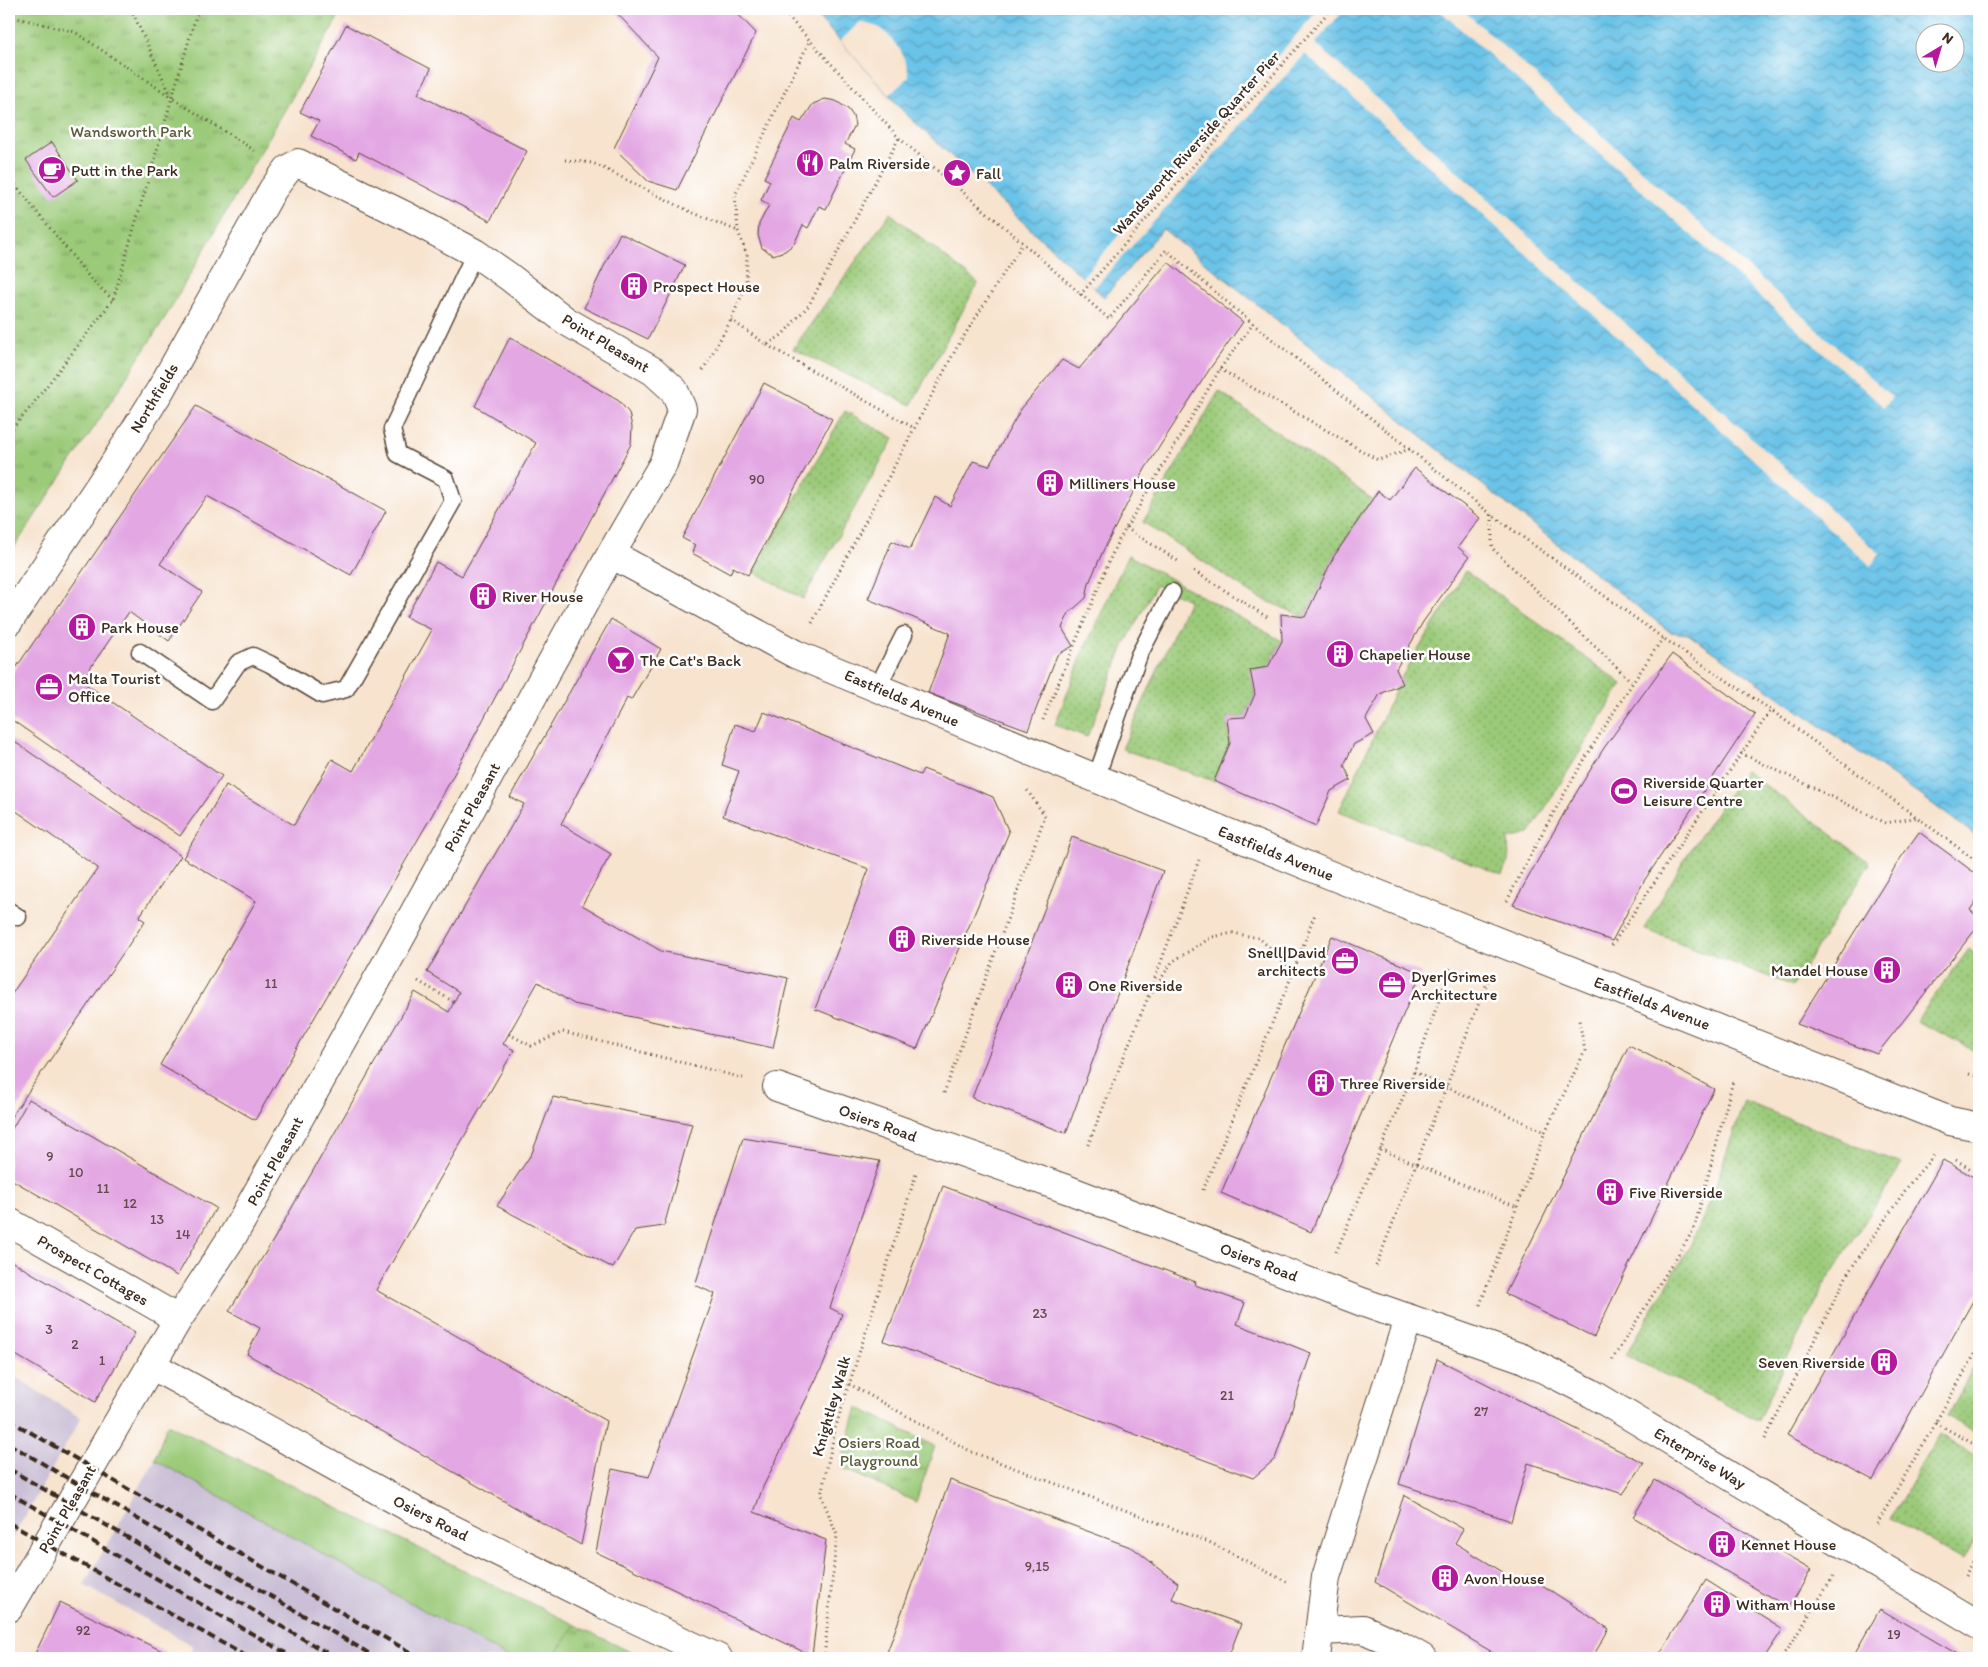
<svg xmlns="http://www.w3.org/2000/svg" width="1988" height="1667" viewBox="0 0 1988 1667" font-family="Itim,sans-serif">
<defs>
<pattern id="park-tufts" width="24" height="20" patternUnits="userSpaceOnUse" patternTransform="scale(1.25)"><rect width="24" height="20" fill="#9bca79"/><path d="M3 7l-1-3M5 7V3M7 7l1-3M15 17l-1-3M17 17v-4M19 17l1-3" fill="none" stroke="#80a463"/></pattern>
<pattern id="garden-dots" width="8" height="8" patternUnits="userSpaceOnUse" patternTransform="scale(1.25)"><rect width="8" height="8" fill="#9bca79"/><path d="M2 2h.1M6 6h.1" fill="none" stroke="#80a463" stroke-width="1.8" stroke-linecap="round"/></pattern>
<pattern id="water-waves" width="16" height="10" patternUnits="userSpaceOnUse" patternTransform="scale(1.25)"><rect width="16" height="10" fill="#6bc3e8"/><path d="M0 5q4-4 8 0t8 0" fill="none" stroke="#599fbb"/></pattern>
</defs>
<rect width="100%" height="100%" fill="#fff"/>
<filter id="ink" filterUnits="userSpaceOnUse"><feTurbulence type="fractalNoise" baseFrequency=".02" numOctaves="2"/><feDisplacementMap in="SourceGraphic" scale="10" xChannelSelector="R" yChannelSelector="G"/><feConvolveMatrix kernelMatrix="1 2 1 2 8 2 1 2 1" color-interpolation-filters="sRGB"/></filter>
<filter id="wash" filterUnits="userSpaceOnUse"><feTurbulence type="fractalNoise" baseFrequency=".0096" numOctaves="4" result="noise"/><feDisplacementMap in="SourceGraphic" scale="20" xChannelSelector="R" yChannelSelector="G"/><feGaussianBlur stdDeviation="1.12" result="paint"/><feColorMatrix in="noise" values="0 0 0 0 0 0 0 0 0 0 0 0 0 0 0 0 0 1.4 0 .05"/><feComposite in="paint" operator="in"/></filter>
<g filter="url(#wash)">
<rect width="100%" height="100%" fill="#f7e3ce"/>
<path fill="#cabfd6" d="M9,1373L81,1418L9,1544Z
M155,1460L509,1658H188L193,1646L84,1585Z"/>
<path fill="#9bca79" stroke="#6b7a4c" d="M167,1424L575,1625L552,1658H509L155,1460Z"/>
<path fill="url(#park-tufts)" stroke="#6b7a4c" d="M9,9H343L166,316L99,420L9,555Z
M857,1407L935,1446L916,1502L840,1467Z
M575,1625L643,1658H552Z"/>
<path fill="url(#garden-dots)" stroke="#6b7a4c" d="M890,213L978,283L911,405L793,349Z
M1219,391L1372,499L1334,556L1305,617L1257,597L1143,522Z
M845,411L894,438L803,599L754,572Z
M1128,555L1282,641L1268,667L1250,670L1255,694L1245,717L1227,718L1230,743L1214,781L1122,749L1189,600L1156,585L1124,646L1087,737L1055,725L1084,650Z
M1466,571L1622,684L1529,834L1508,839L1509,859L1502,875L1339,811L1401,678Z
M1745,770L1870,863L1793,986L1644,929L1687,855Z
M1969,949L1979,956V1052L1916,1021Z
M1744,1101L1902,1164L1824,1285L1785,1362L1759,1421L1626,1355L1691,1244L1710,1202Z
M1979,1358V1435L1947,1417Z
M1939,1434L1979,1458V1530L1963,1559L1891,1518Z"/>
<path fill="url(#water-waves)" stroke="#537683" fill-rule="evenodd" d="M811,9H1979V838L1912,789L1688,634L1670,632L1523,517L1163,229L1104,297L906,114ZM1926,32H1956V62H1926Z"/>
<path fill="#f7e3ce" d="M1319,9H1345L1315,43L1880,554L1871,566L1305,54L1094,288L1082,277Z
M1438,9H1462L1892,397L1884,407Z
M860,22L878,27L888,35L901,51L906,63L909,77L889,95L840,41Z"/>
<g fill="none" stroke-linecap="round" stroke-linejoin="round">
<path stroke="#4c6065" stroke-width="1" stroke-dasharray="6 5" stroke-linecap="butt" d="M1873,9L1926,43
M1954,62L1979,82"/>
</g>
<g id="blocks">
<path fill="#e3a7e3" d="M613,9H733L756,33L677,190L648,181L614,148L658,57Z
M346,25L431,69L418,94L527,151L490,221L359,152L356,159L311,136L319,121L300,112Z
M825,99L836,101L848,109L853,116L855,125L845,144L855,149L826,209L819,206L808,228L803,225L794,244L785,251L773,255L762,248L758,235L759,224L769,205L761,200L770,181L764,178L794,118L801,122L813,104Z
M52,142L78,180L53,197L26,160Z
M620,233L685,265L648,339L584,308Z
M1168,262L1243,322L1211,367L1145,469L1103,551L1089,583L1086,598L1069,613L1062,628L1073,646L1057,655L1028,730L928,693L950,633L868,599L892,541L910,549L935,497L950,506L973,461L989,466L1021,409L1062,360L1079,369Z
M510,337L619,401L629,413L632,427L631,444L431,817L255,1120L160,1065L256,901L183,858L226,785L294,825L332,759L353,771L432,630L406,617L436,562L462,576L536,443L475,406Z
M764,383L832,419L748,575L733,567L730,574L692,553L695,545L682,538Z
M196,406L386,511L351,575L207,496L160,564L202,592L169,641L129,612L81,681L222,776L180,836L9,718V678Z
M1415,468L1480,518L1458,547L1469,557L1423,622L1396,669L1403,684L1380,694L1366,719L1374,734L1354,744L1344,765L1351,780L1331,791L1316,826L1214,781L1230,743L1227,718L1245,717L1255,694L1250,670L1268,667L1282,641L1281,614L1305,617L1334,556L1378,491L1390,500Z
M611,619L661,649L631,700L627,698L561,824L611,854L582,905L661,951L788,978L773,1048L574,1004L538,982L503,1044L514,1050L376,1290L606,1421L581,1545L247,1354L260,1328L229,1311L274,1239L415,992L449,1012L459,992L427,972L524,804L510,797Z
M1672,654L1755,714L1644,881L1612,941L1513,905L1568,806L1604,748Z
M764,712L920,775L923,769L993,797L1009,832L917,1049L815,1009L869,869L723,816L739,771L722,765L735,724L756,731Z
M9,738L181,856L139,917L145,921L9,1120V998L98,868L9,806Z
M1919,832L1979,876V897L1970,910L1979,918V925L1877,1054L1797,1024L1900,859Z
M1072,837L1163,871L1066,1133L972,1098Z
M1332,936L1421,973L1311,1232L1221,1193Z
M1629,1045L1714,1089L1594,1337L1505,1294Z
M553,1097L692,1124L664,1226L635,1230L613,1268L497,1206L532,1153Z
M29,1099L216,1208L177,1276L9,1178V1134Z
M743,1138L880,1161L830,1308L842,1314L825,1361L763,1487L754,1512L826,1540L812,1656L596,1552L612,1469L649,1477L715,1294L695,1285Z
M1943,1160L1979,1180V1290L1873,1480L1787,1435Z
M943,1186L1196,1282L1195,1285L1245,1303L1237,1324L1311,1353L1275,1459L1253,1478L884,1341Z
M9,1260L135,1333L95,1402L9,1351Z
M1437,1359L1644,1463L1623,1494L1528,1463L1511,1521L1399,1484Z
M950,1480L1133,1548L1178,1583L1172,1599L1241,1624L1228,1658H885Z
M1655,1480L1811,1570L1789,1608L1633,1517Z
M1404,1495L1463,1529L1455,1543L1521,1583L1527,1575L1609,1629L1592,1658H1502L1375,1582Z
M1706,1580L1783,1629L1764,1658H1657Z
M60,1602L177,1658H33Z
M1880,1609L1964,1658H1852Z"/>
</g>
</g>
<g filter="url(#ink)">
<use href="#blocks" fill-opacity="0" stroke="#574638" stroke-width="1"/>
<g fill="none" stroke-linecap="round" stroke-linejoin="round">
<defs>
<path id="lane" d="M140,652L212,701L238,663L253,656L270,664L322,695L346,689L453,501L446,479L398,454L392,429L475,253
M877,688L904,635
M1096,778L1139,655L1172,592
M9,911L18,917"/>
<path id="street" d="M611,554L795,654L1330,875L1950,1121L1979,1127
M9,621L112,467L161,389L273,189L288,169L298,163L406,216L475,253L508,276L566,321L653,371L674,390L682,409L663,464L611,554L386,964L234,1234L177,1321L9,1608
M777,1087L1069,1190L1362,1302L1522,1358L1591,1393L1979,1625
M9,1222L163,1310L177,1321
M151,1365L412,1509L603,1604L718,1658
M1320,1631L1363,1629L1401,1646L1422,1658
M1316,1658L1326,1577L1408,1319"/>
</defs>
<use href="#lane" stroke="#574638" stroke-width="19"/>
<use href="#street" stroke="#574638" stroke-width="30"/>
<path stroke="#574638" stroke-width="3" stroke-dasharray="1 4" stroke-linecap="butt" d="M131,9L172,98L257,152
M781,9L899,138L1023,243L1109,319L1166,250L1253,324L1492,515L1663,638L1771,710L1979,863
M9,16L75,32L171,97
M565,160L593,163L691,212L738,231
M9,177L91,279L113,300
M1080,295L1331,9
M731,320L767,345L782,335L809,305L899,138
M767,345L914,428
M1220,369L1378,460L1410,449
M703,370L731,320L746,285L747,255L738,231L735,195L810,40
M9,432L29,409L113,300L198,9
M1492,515V548L1632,682
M1126,528L1178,561
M1194,571L1267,617
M812,623L957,347L1023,243
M1043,720L1116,545L1220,369L1253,324
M1741,753L1886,823L1919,817
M1507,901C1552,810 1605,722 1663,638
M1612,945L1771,710
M418,981L454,1002
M1149,997L1172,962L1212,937L1233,933L1259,938L1276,953L1292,975
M509,1034L531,1046L563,1032L743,1078
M1414,1072L1545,1132
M1969,1074L1979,1077
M944,1093L1045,816L1027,790
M1088,1145L1146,1002L1199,860
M1380,1149L1517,1207
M1956,1160L1979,1174
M1203,1190L1292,975L1315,914
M1336,1252L1414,1072L1450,968
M1376,1266L1490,975
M1480,1305L1545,1132L1585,1051L1579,1020
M1612,1360L1694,1229L1733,1081
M849,1384L972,1452L1209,1542L1289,1583
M1936,1423L1979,1447
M1765,1439L1848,1273L1911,1182L1936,1153
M1877,1524L1979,1347
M1965,1576L1979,1551
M824,1658L837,1535L821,1495L836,1426L916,1174
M1782,1658L1833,1577"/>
<use href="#lane" stroke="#fff" stroke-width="16"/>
<use href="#street" stroke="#fff" stroke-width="28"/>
<path stroke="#3b2a1e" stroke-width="4" stroke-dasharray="8 4" stroke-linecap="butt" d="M9,1420L420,1658
M9,1444L377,1658
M9,1469L336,1658
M9,1493L294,1658
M9,1523L249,1658"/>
</g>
</g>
<defs>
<symbol id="restaurant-disc" viewBox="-11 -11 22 22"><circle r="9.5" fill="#b5179e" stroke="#fff"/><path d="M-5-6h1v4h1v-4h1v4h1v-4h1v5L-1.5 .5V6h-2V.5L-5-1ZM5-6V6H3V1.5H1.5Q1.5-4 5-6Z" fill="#fff"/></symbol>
<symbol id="cafe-disc" viewBox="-11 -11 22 22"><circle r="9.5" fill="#b5179e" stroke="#fff"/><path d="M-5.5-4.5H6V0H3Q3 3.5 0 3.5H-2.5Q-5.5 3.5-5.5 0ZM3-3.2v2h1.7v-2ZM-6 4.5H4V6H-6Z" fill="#fff"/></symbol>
<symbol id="sight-disc" viewBox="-11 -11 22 22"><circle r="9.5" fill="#b5179e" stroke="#fff"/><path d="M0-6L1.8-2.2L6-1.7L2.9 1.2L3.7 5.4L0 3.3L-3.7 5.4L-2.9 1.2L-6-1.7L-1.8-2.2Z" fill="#fff"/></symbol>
<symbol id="building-disc" viewBox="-11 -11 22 22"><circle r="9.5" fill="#b5179e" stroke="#fff"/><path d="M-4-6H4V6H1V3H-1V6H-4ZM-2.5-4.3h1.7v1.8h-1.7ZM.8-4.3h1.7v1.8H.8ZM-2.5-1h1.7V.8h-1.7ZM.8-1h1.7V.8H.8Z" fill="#fff"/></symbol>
<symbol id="bar-disc" viewBox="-11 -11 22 22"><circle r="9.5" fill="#b5179e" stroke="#fff"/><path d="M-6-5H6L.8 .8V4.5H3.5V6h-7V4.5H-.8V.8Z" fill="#fff"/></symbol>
<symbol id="office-disc" viewBox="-11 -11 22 22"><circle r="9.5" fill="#b5179e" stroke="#fff"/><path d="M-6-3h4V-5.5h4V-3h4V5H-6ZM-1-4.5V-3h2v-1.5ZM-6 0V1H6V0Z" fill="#fff"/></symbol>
<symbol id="stadium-disc" viewBox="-11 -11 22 22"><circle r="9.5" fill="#b5179e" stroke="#fff"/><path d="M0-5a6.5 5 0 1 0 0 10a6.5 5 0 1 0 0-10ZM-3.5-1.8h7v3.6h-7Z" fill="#fff"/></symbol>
</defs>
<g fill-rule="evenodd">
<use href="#restaurant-disc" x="794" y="147" width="32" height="32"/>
<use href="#cafe-disc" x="36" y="154" width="32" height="32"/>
<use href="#sight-disc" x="941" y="157" width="32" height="32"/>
<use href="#building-disc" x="618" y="270" width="32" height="32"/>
<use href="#building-disc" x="1034" y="467" width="32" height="32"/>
<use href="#building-disc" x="467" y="580" width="32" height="32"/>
<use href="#building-disc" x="66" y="611" width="32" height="32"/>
<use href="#building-disc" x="1324" y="638" width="32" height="32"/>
<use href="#bar-disc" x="605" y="644" width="32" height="32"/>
<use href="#office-disc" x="33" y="671" width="32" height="32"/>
<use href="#stadium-disc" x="1608" y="775" width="32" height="32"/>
<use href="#building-disc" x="886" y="923" width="32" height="32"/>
<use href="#office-disc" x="1329" y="945" width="32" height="32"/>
<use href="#building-disc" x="1871" y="954" width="32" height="32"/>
<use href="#building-disc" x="1053" y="969" width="32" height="32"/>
<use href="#office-disc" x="1376" y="969" width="32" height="32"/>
<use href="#building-disc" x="1305" y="1067" width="32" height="32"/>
<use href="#building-disc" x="1594" y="1176" width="32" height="32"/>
<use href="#building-disc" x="1868" y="1346" width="32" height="32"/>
<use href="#building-disc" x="1706" y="1528" width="32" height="32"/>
<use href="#building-disc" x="1429" y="1562" width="32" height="32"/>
<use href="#building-disc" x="1701" y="1588" width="32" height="32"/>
</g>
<g text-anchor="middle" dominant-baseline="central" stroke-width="5" stroke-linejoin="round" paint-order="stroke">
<g font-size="14" fill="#65494f">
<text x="757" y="479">90</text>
<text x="271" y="983">11</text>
<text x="50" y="1156">9</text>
<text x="76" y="1172">10</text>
<text x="103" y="1188">11</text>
<text x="130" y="1203">12</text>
<text x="157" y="1219">13</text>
<text x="183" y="1234">14</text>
<text x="1040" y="1313">23</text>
<text x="49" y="1329">3</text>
<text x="75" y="1344">2</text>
<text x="102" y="1360">1</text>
<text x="1227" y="1395">21</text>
<text x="1481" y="1411">27</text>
<text x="1037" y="1566">9,15</text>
<text x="83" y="1630">92</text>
<text x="1894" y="1634">19</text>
</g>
<g font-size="16" fill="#585a39" stroke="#fff">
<text x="131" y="131">Wandsworth Park</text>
<text x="879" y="1442">Osiers Road<tspan x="879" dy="18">Playground</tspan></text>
</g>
<g font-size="16" fill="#3b2a1e" stroke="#fff">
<text transform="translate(1196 143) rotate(-48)">Wandsworth Riverside Quarter Pier</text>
<text transform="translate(606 343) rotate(31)">Point Pleasant</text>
<text transform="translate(154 398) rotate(-59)">Northfields</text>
<text transform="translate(902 698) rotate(23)">Eastfields Avenue</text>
<text transform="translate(472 807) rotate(-61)">Point Pleasant</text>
<text transform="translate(1276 853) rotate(22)">Eastfields Avenue</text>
<text transform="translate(1652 1003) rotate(21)">Eastfields Avenue</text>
<text transform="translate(878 1123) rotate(20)">Osiers Road</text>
<text transform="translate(275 1161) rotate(-61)">Point Pleasant</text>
<text transform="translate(1259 1262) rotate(21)">Osiers Road</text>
<text transform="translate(93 1270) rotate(30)">Prospect Cottages</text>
<text transform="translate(831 1406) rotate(-74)">Knightley Walk</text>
<text transform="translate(1700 1458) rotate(31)">Enterprise Way</text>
<text transform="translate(67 1509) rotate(-60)">Point Pleasant</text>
<text transform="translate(431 1518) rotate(27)">Osiers Road</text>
</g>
<g font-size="16" fill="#3b2a1e" stroke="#fff" text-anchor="start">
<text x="829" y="163">Palm Riverside</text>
<text x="71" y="170">Putt in the Park</text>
<text x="976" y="173">Fall</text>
<text x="653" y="286">Prospect House</text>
<text x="1069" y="483">Milliners House</text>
<text x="502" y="596">River House</text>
<text x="101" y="627">Park House</text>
<text x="1359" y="654">Chapelier House</text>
<text x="640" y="660">The Cat's Back</text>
<text x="68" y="678">Malta Tourist<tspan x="68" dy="18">Office</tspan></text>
<text x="1643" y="782">Riverside Quarter<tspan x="1643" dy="18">Leisure Centre</tspan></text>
<text x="921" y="939">Riverside House</text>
<text x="1326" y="952" text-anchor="end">Snell|David<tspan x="1326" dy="18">architects</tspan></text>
<text x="1868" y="970" text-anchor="end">Mandel House</text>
<text x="1411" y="976">Dyer|Grimes<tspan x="1411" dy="18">Architecture</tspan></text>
<text x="1088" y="985">One Riverside</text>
<text x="1340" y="1083">Three Riverside</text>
<text x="1629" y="1192">Five Riverside</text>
<text x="1865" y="1362" text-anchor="end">Seven Riverside</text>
<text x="1741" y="1544">Kennet House</text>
<text x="1464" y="1578">Avon House</text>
<text x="1736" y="1604">Witham House</text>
</g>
</g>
<rect width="1988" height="1667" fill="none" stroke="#fff" stroke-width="30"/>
<g transform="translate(1940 48) rotate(38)"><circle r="24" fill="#ffffff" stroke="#b1aaa5"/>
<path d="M0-4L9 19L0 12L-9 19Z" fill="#b5179e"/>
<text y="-8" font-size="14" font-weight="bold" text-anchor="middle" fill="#3b2a1e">N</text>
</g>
</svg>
